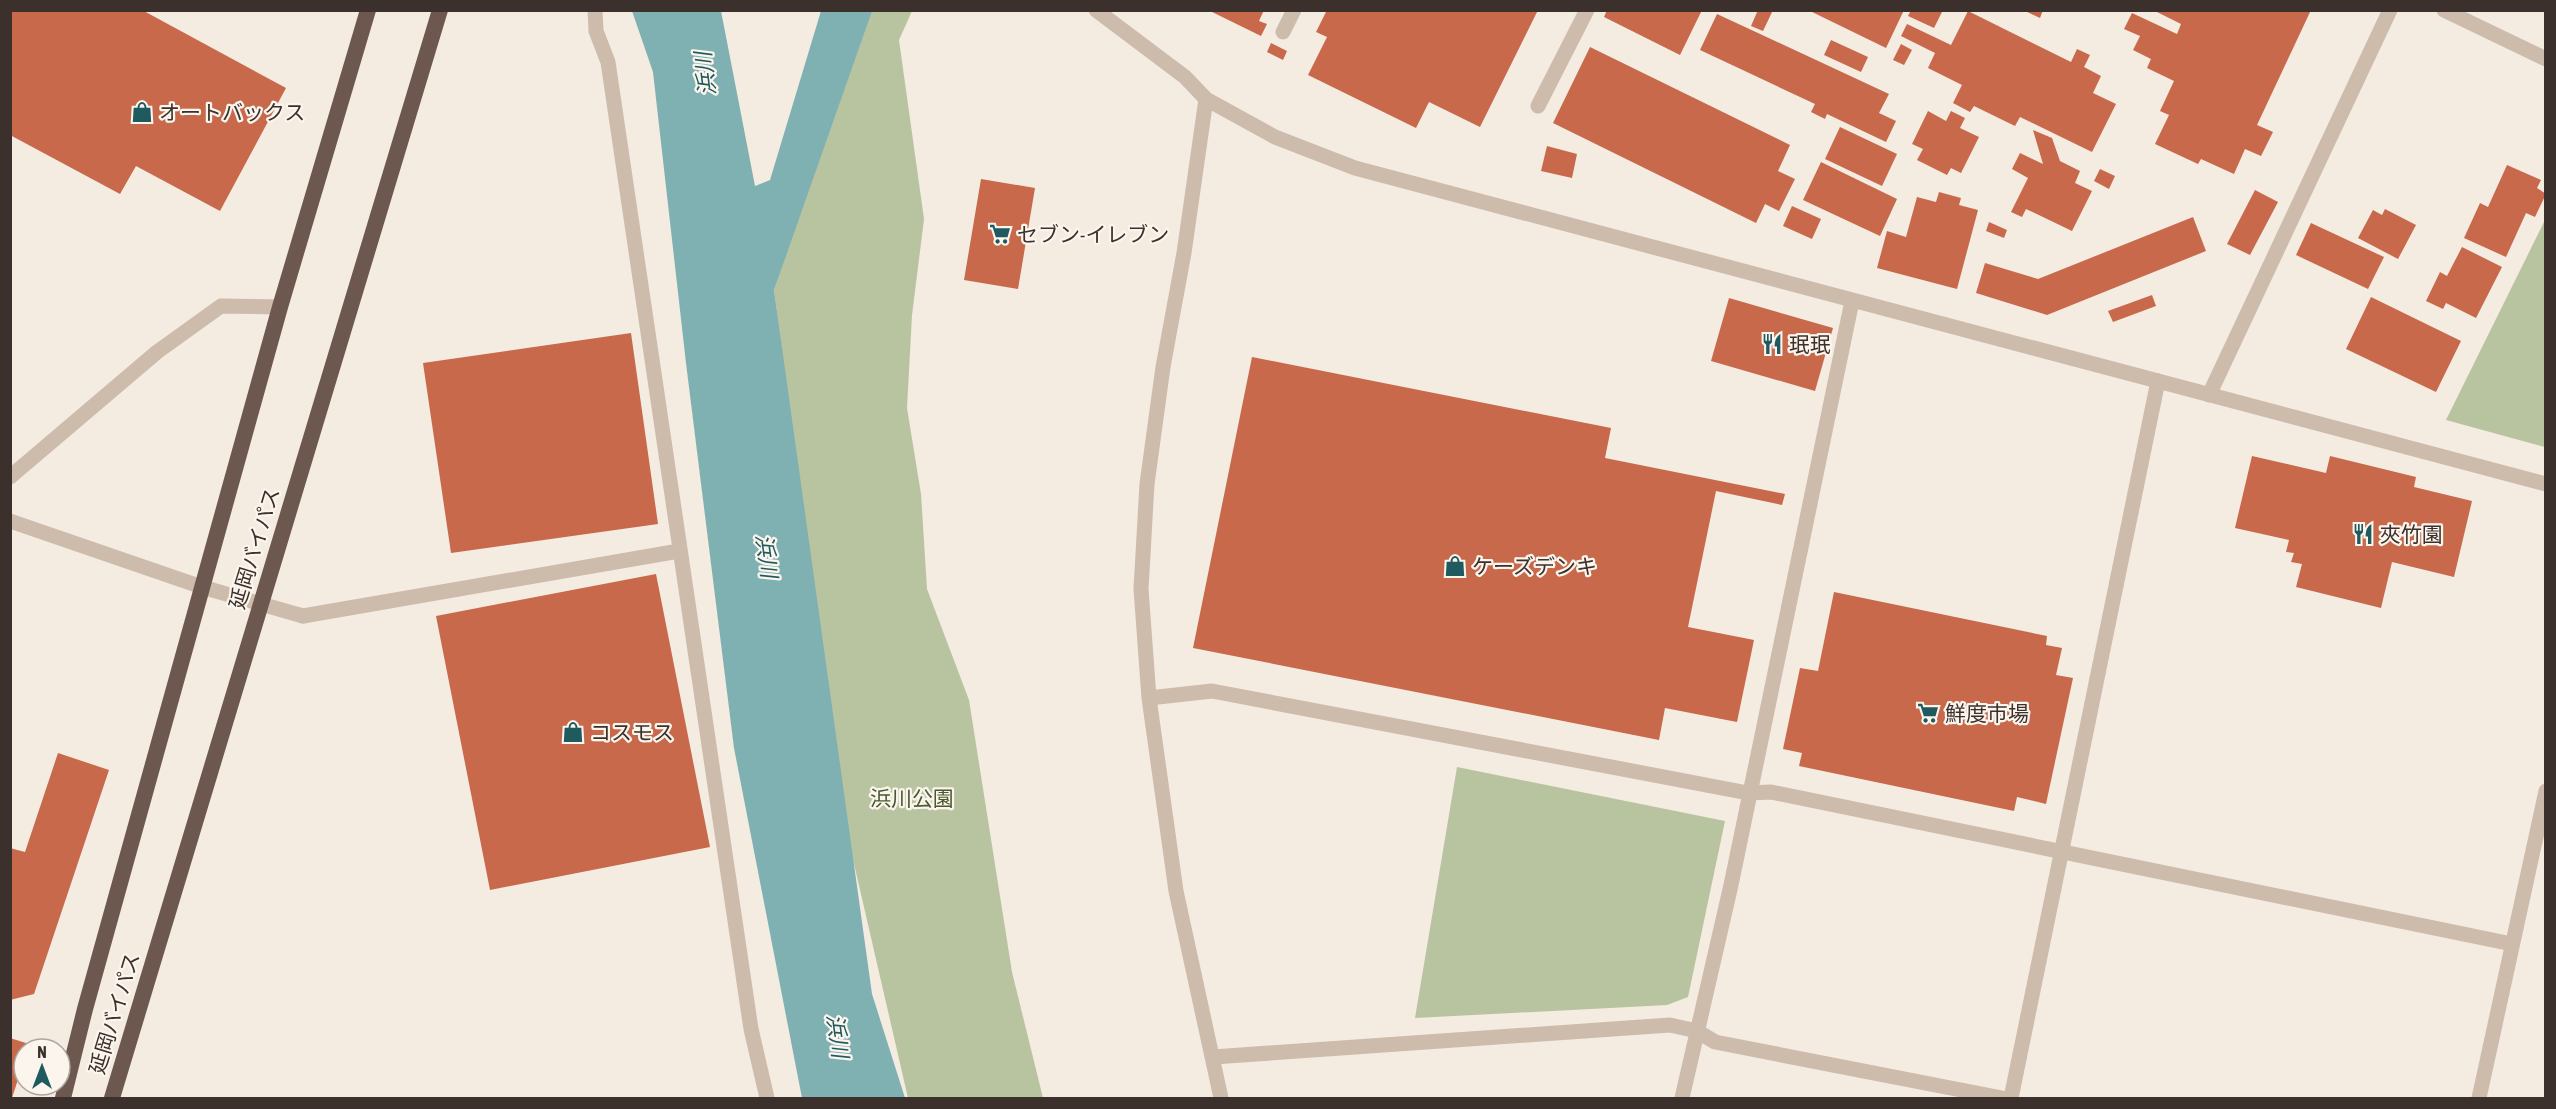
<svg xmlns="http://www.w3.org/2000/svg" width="2556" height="1109" viewBox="0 0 2556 1109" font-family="'Asap Condensed','Noto Sans JP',sans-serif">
<rect width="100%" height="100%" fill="#f4ebe1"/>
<path fill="#b8c4a0" d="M867,11H912L899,40L924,219L912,315L907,408L921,494L927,589L969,700L1012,972L1043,1098H908L843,816L774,290Z
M2545,220V447L2446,420Z
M1457,767L1725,821L1688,997L1667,1005L1415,1018Z"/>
<path fill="#7fb0b2" d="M632,11H721L755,186L770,180L821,11H872L774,290L872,994L905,1098H802L734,748L686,363L653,72Z"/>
<path fill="#c8694b" d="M10,10H142L286,88L220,211L136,166L120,194L10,135Z
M1208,10H1264L1259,21L1267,24L1261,36Z
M1327,10H1538L1480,127L1429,102L1416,128L1308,75L1327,37L1316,32Z
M1607,10H1702L1680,55L1604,17Z
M1758,10H1773L1763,31L1751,26Z
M1808,10H1904L1886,48Z
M1911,10H1938L1942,12L1934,28L1908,16Z
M2023,10H2043L2040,18Z
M2153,10H2311L2257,125L2273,132L2261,156L2245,149L2234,174L2201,159L2198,164L2155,144L2169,115L2160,111L2174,81L2147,68L2151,59L2133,50L2140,36L2124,29L2132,13L2177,34L2181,24Z
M1968,11L2071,62L2077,49L2090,55L2084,67L2101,76L2093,93L2116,104L2092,152L2020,117L2015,126L1974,106L1970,112L1953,103L1962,85L1928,68L1935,53L1901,36L1907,24L1951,45Z
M1717,14L1889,94L1879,113L1896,121L1886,142L1827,114L1825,119L1811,112L1815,104L1700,50Z
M1831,40L1868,57L1861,72L1824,55Z
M1271,43L1287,51L1283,60L1267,52Z
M1901,44L1912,50L1904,65L1893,60Z
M1590,47L1790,145L1778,171L1795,179L1779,211L1765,204L1756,223L1553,123Z
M1928,111L1946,121L1951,111L1965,118L1960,128L1979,137L1961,173L1951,168L1947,175L1917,160L1923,149L1912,144Z
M1840,127L1897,154L1882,186L1825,159Z
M2033,130L2052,138L2060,161L2080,171L2075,183L2092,191L2072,231L2026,209L2022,217L2011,212L2028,178L2012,169L2020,153L2043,164Z
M1547,146L1577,154L1572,178L1541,171Z
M1821,162L1897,199L1880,236L1803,200Z
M2507,165L2541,180L2537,188L2546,194L2535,217L2526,213L2506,257L2464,238L2480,203L2488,207Z
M2100,169L2115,176L2109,189L2094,181Z
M981,179L1035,188L1018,289L964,280Z
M2255,190L2278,202L2250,255L2227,244Z
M1939,192L1961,198L1959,205L1978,210L1957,289L1877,268L1887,231L1906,237L1917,197L1936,202Z
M1792,206L1821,219L1812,239L1783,226Z
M2385,209L2416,225L2398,259L2358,238L2373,210L2382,215Z
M2193,217L2206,251L2047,315L1976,293L1985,263L2038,279Z
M1989,222L2007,230L2004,238L1986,231Z
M2311,223L2384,257L2368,289L2296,255Z
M2462,247L2502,267L2476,318L2446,303L2443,309L2426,301L2440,272L2447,276Z
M2152,295L2156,306L2113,322L2108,311Z
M2371,297L2461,341L2436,392L2346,349Z
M1729,298L1833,328L1815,391L1711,361Z
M631,333L658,524L451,553L423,363Z
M1252,357L1611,428L1605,458L1785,494L1782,505L1716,491L1688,627L1754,640L1737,722L1665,708L1659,740L1193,648Z
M2252,456L2326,473L2330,456L2416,477L2414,487L2472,501L2454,577L2392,562L2381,608L2296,587L2302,564L2291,562L2294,553L2286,552L2289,540L2235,528Z
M656,574L710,847L490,890L436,616Z
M1834,592L2047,636L2046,645L2062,648L2056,675L2073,678L2046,804L2017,797L2014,811L1799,766L1802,753L1783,749L1800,668L1818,671Z
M58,753L109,770L34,994L10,1000V848L25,852Z
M10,1038L29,1044L28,1049H24V1061L12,1098H10Z"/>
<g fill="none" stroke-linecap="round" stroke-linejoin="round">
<path stroke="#cdbbac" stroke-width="15" d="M2444,10L2546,59
M1283,32L1294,10
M1538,106L1587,10
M2209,395L2390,10"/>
<path stroke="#cdbbac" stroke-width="15" d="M595,10L596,31L608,62L751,1029L767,1098
M10,477L157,352L221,306L280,307
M303,616L679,551
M1213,1057L1670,1025L1697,1031L1715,1042L2002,1098
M1682,1098L1731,885L1852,301
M2011,1098L2158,381
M2479,1098L2546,791"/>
<path stroke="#cdbbac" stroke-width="15" d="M1096,10L1185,77L1206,99L1275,137L1355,168L2546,484
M1206,99L1184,253L1163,367L1147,484L1141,589L1149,698L1176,891L1221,1098
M10,521L202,587L303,616
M1149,698L1212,691L1748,793L1771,792L2512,944"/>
<path stroke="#6c584f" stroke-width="16" d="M63,1098L85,1009L280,307L368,10
M112,1098L440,10"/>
</g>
<defs>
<symbol id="shop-bare" viewBox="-9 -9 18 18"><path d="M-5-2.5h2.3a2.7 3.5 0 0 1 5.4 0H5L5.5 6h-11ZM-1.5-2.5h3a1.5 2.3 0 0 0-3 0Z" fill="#1f5a5e" stroke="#fbf5ee" stroke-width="2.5" paint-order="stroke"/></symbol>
<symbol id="supermarket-bare" viewBox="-9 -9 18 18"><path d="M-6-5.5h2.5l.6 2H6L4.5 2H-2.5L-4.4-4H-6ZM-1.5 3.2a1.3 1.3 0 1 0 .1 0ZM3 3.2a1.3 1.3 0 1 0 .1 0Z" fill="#1f5a5e" stroke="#fbf5ee" stroke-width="2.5" paint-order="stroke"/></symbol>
<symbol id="restaurant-bare" viewBox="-9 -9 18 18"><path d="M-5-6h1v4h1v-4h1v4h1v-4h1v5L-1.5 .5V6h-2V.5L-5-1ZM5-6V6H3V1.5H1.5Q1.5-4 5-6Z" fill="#1f5a5e" stroke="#fbf5ee" stroke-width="2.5" paint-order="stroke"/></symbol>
</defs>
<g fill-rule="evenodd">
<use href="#shop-bare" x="127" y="97" width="30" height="30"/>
<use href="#supermarket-bare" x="985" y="219" width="30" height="30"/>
<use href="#restaurant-bare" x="1757" y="329" width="30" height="30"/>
<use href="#restaurant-bare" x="2348" y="519" width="30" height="30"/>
<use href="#shop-bare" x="1440" y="551" width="30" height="30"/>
<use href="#supermarket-bare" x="1913" y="698" width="30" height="30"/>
<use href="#shop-bare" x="558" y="717" width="30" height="30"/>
</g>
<g text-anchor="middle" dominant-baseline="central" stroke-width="4.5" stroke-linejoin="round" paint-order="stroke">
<g font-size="21" fill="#3b302b" stroke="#fbf5ee" text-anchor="start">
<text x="159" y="112">オートバックス</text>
<text x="1017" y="234">セブン-イレブン</text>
<text x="1789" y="344">珉珉</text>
<text x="2380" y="534">夾竹園</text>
<text x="1472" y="566">ケーズデンキ</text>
<text x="1945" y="713">鮮度市場</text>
<text x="590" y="732">コスモス</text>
</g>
<g font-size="21" fill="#3b302b" stroke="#fbf5ee">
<text transform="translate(254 548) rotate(-73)">延岡バイパス</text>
<text transform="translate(114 1013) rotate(-73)">延岡バイパス</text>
</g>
<g font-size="21" fill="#4a5a2e" stroke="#fbf5ee">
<text x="912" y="798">浜川公園</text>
</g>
<g font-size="22" font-style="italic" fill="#1f5a5e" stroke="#fbf5ee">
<text transform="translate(705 74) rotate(-97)">浜川</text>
<text transform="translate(767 556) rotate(82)">浜川</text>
<text transform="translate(838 1036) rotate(82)">浜川</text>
</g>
</g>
<rect width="2556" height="1109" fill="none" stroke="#3b302b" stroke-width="24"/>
<g transform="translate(42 1067)"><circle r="28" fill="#fbf5ee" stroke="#aea6a0" stroke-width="1.5"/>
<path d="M0-4.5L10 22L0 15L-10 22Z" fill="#1f5a5e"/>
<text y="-9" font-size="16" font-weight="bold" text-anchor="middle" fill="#3b302b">N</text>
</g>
</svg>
